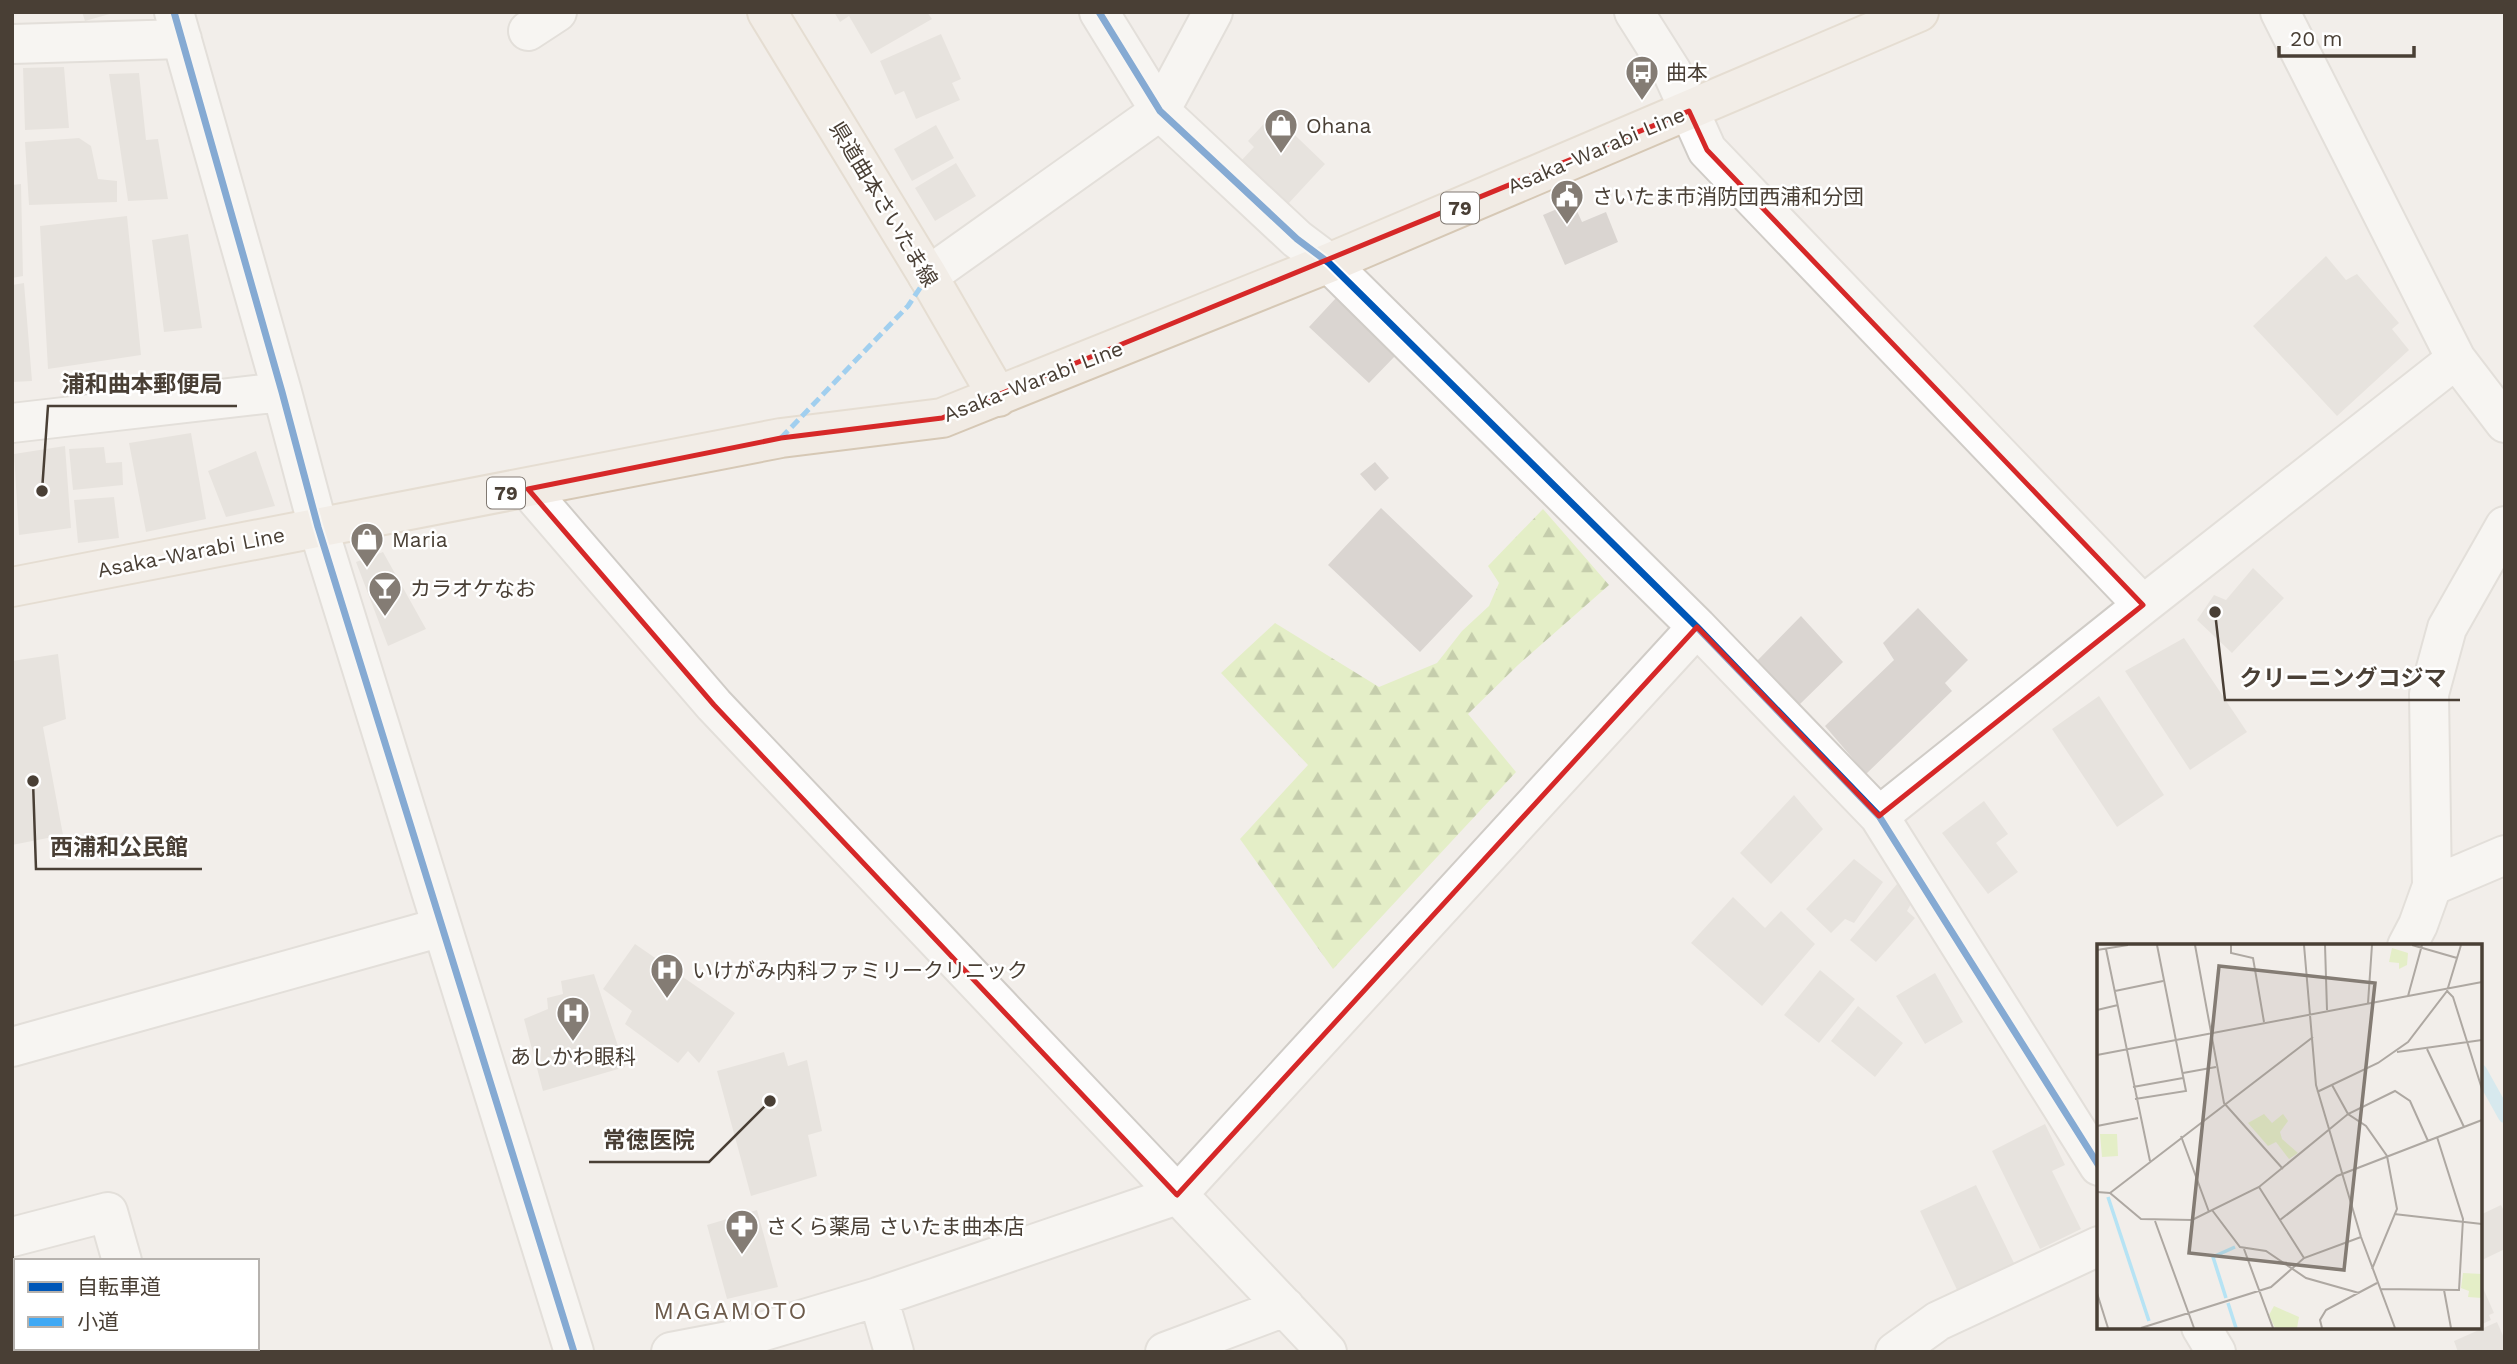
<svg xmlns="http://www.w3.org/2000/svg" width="2517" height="1364" viewBox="0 0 2517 1364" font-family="'Work Sans','Noto Sans JP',sans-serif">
<defs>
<pattern id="forest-firs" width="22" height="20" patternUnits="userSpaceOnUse" patternTransform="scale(1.75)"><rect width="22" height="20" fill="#e4eec7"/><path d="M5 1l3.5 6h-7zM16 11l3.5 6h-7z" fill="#c5cdac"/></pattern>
</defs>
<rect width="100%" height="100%" fill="#f2eeea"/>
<path fill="url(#forest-firs)" d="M1543,509L1609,585L1518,665L1468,714L1516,772L1333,969L1240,839L1308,765L1221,673L1275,623L1379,687L1437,663L1462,631L1489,606L1499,583L1488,566Z"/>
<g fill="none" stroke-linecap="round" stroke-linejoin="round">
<path stroke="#b6e3f4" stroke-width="14" d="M2480,1071L2505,1116"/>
</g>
<path fill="#dad5d1" d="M82,12H113V13L85,21Z
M834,12H927L932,19L871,54L849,16L840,22Z
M941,34L961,79L952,83L960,100L916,119L904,91L895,95L880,61Z
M64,67L69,128L25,130L23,68Z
M139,73L146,140L158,139L168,199L128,201L109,74Z
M1273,114L1325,164L1288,204L1239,163L1254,147L1248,141Z
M936,125L954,158L912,181L894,149Z
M79,138L91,146L98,179L117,181V202L29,205L25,142Z
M956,163L976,196L935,221L915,188Z
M21,184L23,276L12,278V185Z
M1573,202L1582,222L1606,212L1618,242L1565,265L1543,215Z
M127,216L141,355L48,369L40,226Z
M188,234L202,328L164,332L152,240Z
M2326,256L2346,280L2357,274L2399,323L2392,329L2409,350L2337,416L2253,326Z
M24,283L32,381L12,382V285Z
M1336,298L1396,355L1369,383L1309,327Z
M191,433L206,519L146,532L129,443Z
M65,446L71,528L19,535L14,454Z
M104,447L106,463L122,462L123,485L73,490L69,449Z
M256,451L275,506L226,517L208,471Z
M1375,462L1389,478L1375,491L1360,474Z
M114,497L119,538L78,543L74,500Z
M1381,508L1473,596L1420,652L1328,565Z
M383,552L426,629L388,646L356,562Z
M2253,568L2284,598L2232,653L2197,620L2214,595L2226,600Z
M1918,608L1968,660L1945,683L1952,691L1866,774L1825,726L1894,660L1883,643Z
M1801,616L1843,662L1799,705L1756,662Z
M2184,638L2247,732L2190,770L2125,671Z
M58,654L66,719L43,727L63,835L12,845V661Z
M2099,696L2164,795L2117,827L2052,729Z
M1794,795L1823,829L1771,884L1740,853Z
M1984,801L2008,834L1996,843L2018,872L1988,894L1942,833Z
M1854,859L1883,882L1854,923L1845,919L1831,933L1806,909Z
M1897,884L1915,897L1907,911L1915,918L1876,962L1850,940Z
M1733,897L1765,928L1781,911L1815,944L1762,1006L1691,943Z
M635,944L735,1013L699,1063L688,1051L678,1063L625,1024L632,1011L603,989Z
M1820,970L1855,999L1819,1043L1784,1015Z
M1935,973L1963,1022L1925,1044L1896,996Z
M594,974L625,1067L543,1091L524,1019L548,1009L547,998L563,994L561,981Z
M1858,1006L1903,1043L1875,1077L1831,1041Z
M784,1052L788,1066L807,1060L822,1131L808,1135L817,1176L751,1196L717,1071Z
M2045,1124L2065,1165L2052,1171L2081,1229L2040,1249L1992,1151Z
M1976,1185L2015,1265L1958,1292L1920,1211Z
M2501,1205L2505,1213V1249L2480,1261V1215Z
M757,1210L778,1287L727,1299L707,1225Z
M2480,1281L2494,1313L2489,1315L2491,1320L2480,1325Z
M2497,1322L2505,1340V1352H2458L2454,1341Z"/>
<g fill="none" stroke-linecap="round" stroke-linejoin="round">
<defs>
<path id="minor" d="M174,12L282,392L318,527L574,1352
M1099,12L1160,111L1297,239L1329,263L1697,627L1879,816L2099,1166
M1634,12L1672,72L1707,150L2143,605
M2280,12L2456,359L2505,423
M528,31L557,12
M12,44L182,39
M928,276L1160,111L1213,12
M12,423L282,392
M528,489L714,705L1327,1352
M1879,816L2143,605L2456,359
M2432,886L2505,855
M2407,946L2418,925L2432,886L2429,694L2447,628L2505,526
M12,1047L442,927
M12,1237L108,1212L122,1261
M878,1297L894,1352
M2201,1327L2216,1352
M42,1348L43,1352
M148,1348L149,1352
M671,1352L734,1340L878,1297L1177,1195L1697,627
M1165,1352L1285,1307
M1895,1352L1938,1321L2099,1246"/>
<path id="major" d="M767,12L928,276L998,397
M12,587L781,438L942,418L1329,263L1919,12"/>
</defs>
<use href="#minor" stroke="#d0ccc7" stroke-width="42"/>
<use href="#major" stroke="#d6c8b5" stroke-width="42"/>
<use href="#minor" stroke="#fdfcfc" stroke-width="38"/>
<use href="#major" stroke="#f1ebe4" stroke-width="38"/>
<path stroke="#3fa9f5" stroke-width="5" stroke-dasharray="10 5" stroke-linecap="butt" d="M781,438L908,306L928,276"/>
<defs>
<path id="cycleway" d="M174,12L282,392L318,527L574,1352
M1099,12L1160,111L1297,239L1329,263L1697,627L1879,816L2099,1166"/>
</defs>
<use href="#cycleway" stroke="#fff" stroke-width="11"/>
<use href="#cycleway" stroke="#0057b8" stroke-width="7"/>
</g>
<path d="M0 0H2517V1364H0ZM1689,111L1707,150L2143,605L1879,816L1697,627L1177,1195L714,705L528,489L781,438L942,418Z" fill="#f2eeea" fill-opacity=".55" fill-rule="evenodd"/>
<path fill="none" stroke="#d62828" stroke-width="5" stroke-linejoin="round" d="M1689,111L1707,150L2143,605L1879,816L1697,627L1177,1195L714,705L528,489L781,438L942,418Z"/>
<defs>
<symbol id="bus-pin" viewBox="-11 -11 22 30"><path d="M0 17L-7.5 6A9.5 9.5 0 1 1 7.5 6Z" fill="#847c74" stroke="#fff"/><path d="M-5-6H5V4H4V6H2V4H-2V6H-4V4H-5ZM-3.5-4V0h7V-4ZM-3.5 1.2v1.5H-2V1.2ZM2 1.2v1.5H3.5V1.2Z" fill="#fff"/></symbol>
<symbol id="shop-pin" viewBox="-11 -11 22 30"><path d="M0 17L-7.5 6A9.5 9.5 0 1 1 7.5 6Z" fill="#847c74" stroke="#fff"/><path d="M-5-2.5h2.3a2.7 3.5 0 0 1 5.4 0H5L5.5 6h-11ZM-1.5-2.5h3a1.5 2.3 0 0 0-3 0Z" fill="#fff"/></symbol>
<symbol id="civic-pin" viewBox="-11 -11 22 30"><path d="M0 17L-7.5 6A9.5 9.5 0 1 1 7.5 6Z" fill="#847c74" stroke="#fff"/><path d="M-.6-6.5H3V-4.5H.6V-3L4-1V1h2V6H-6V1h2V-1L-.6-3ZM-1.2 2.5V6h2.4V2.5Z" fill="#fff"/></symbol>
<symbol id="bar-pin" viewBox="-11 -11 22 30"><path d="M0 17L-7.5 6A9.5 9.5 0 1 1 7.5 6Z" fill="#847c74" stroke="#fff"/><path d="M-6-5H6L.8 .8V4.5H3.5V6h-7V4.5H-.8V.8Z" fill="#fff"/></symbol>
<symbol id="hospital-pin" viewBox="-11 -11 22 30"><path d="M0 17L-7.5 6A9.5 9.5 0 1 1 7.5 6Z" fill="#847c74" stroke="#fff"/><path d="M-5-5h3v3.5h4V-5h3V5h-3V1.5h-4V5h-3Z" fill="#fff"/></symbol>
<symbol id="pharmacy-pin" viewBox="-11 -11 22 30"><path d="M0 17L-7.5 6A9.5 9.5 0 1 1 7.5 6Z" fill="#847c74" stroke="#fff"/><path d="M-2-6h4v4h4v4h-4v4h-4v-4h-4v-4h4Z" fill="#fff"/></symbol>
</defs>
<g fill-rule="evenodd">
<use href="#bus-pin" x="1623" y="53" width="38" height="52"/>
<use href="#shop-pin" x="1262" y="106" width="38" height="52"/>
<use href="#civic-pin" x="1548" y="177" width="38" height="52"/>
<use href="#shop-pin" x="348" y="520" width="38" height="52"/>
<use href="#bar-pin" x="366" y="569" width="38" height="52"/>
<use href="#hospital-pin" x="648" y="951" width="38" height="52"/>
<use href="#hospital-pin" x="554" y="994" width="38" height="52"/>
<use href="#pharmacy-pin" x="723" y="1207" width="38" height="52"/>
</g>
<g text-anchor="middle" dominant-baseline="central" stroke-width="5" stroke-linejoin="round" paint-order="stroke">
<g fill="#fff" stroke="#807972" stroke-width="2">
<rect x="1441" y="192.5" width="38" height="31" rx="5"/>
<rect x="487" y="477.5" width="38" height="31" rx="5"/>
</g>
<g font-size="19" font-weight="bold" fill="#493f35">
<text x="1460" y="208">79</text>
<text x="506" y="493">79</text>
</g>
<g font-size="21" fill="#493f35" stroke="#fff" text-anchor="start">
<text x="1666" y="72">曲本</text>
<text x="1306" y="125">Ohana</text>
<text x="1592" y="196">さいたま市消防団西浦和分団</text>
<text x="392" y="539">Maria</text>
<text x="410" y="588">カラオケなお</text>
<text x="692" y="970">いけがみ内科ファミリークリニック</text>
<text x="573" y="1056" text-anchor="middle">あしかわ眼科</text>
<text x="766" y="1226">さくら薬局 さいたま曲本店</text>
</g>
<g font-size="21" fill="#493f35" stroke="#fff">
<text transform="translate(1596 150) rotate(-23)">Asaka-Warabi Line</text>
<text transform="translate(884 204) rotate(59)">県道曲本さいたま線</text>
<text transform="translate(1033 381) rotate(-21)">Asaka-Warabi Line</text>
<text transform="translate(191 552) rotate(-11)">Asaka-Warabi Line</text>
</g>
<g font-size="24" letter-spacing="2" fill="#6d5b4b" stroke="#fff">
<text x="731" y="1311">MAGAMOTO</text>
</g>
</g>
<g transform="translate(2097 944)">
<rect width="385" height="385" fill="#f2eeea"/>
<path d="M295,4L311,9L310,21L302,25V19L292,18Z" fill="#e4eec7"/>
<path d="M167,170L175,179L186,170L191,177L183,188L185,195L201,209L192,215L179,198L171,202L151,179Z" fill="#e4eec7"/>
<path d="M3,190H20L21,212L5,213ZM366,329L385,330V354L371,353L372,347L364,344ZM177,362L202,373L200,384H178L172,371Z" fill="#e4eec7"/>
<path fill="none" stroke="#b6e3f4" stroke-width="3.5" d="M11,253L52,377M129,354L116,313L138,303M131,359L139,384"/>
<path fill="none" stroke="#aea8a2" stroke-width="2" d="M98,1L127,159L186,225M134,1V9L156,14L167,78M207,1L219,141L264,293L298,384M228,1L230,66M315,1L360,14M9,5L53,217M0,6L31,1M18,47L66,37M350,47L356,53L385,145M311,52L325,1M271,59L275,1M0,66L21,61M330,105L367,183M300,108L385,96M0,111L385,38M86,129L119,123M235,141L251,170L269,182L290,212L300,265L275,325M36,143L86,134M220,148L281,119L311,98L350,47L364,1M38,155L89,147L60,1M0,182L41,174M84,192L112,268M162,243L207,314M0,248L13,249L44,275L95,276L162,243L251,170L298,147L313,157L331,197M13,249L216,93M115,266L143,303L169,307L209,334L262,349M297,270L385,280M183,276L240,232L385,176M58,277L97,384M147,305L176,384M283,345L362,346L366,275L340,193M347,346L354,384M0,349L11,384M44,384L174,343L207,314L264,293M225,384L223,376L229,366L280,339"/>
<path fill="#847c74" fill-opacity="0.15" stroke="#847c74" stroke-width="3.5" d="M122,22L278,39L247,326L92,309Z"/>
<rect width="385" height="385" fill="none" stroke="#493f35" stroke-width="3.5"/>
</g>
<path fill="none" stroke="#493f35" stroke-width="2.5" d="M42 491L48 406H237M2215 612L2225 700H2460M33 781L36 869H202M770 1101L709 1162H589"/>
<g fill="#493f35" stroke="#fff" stroke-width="2.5">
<circle cx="42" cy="491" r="7"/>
<circle cx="2215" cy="612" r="7"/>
<circle cx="33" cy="781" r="7"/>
<circle cx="770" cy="1101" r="7"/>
</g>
<g font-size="23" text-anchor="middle" font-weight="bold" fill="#493f35" stroke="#fff" stroke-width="5" stroke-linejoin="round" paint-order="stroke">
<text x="142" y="392">浦和曲本郵便局</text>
<text x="2343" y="686">クリーニングコジマ</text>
<text x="119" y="855">西浦和公民館</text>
<text x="649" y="1148">常徳医院</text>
</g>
<rect width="2517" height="1364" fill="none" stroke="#493f35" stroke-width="28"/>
<rect x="14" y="1259" width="245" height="91" fill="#ffffff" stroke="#b6b2ae" stroke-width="2"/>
<rect x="28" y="1282" width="35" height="10" fill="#0057b8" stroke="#b6b2ae" stroke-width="2"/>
<text x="77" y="1294" font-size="21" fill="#493f35">自転車道</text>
<rect x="28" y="1317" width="35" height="10" fill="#3fa9f5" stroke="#b6b2ae" stroke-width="2"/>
<text x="77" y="1329" font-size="21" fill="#493f35">小道</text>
<path d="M2279 46v10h135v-10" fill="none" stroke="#493f35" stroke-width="3.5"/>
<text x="2290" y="46" font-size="21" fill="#493f35" stroke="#ffffff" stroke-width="5" paint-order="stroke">20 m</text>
</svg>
